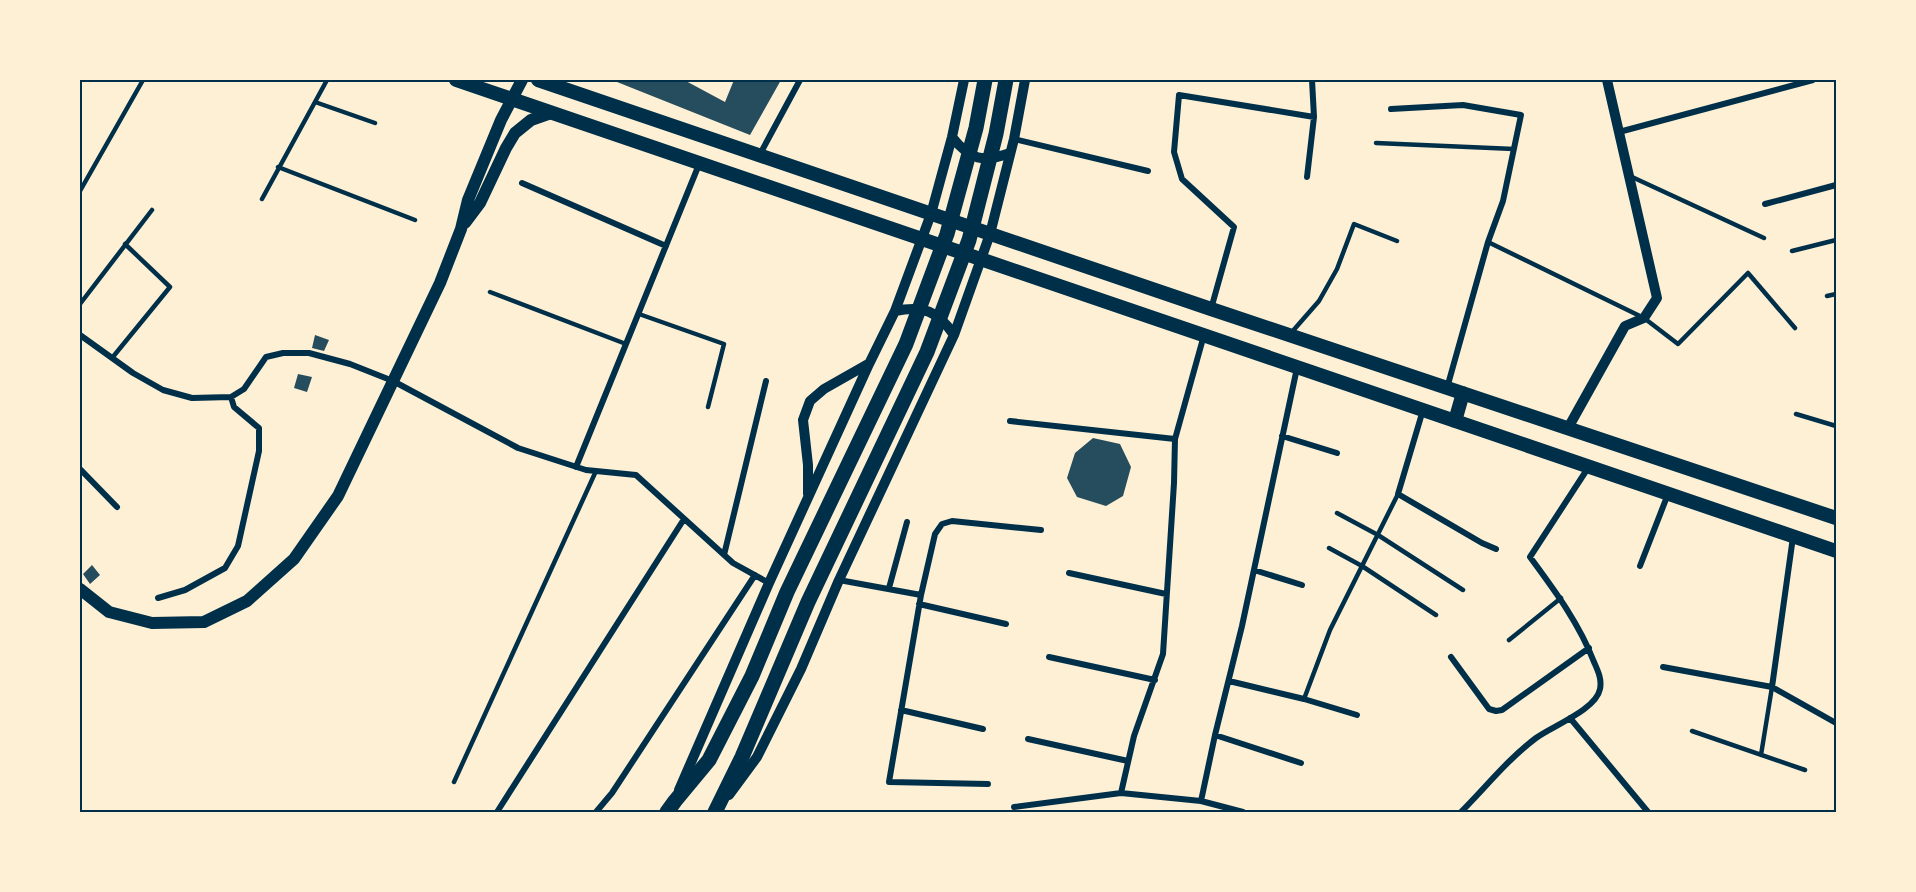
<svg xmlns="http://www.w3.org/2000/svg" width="1916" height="892" viewBox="0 0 1916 892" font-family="Helvetica,sans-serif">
<rect width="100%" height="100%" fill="#fdf0d5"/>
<path fill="#264d5e" d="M612,80H684L725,102L734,80H781L750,135Z
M315,335L329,340L324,351L312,348Z
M298,374L312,377L307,392L294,388Z
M1093,438L1120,444L1131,467L1123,496L1106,506L1077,497L1067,478L1075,453Z
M92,565L100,575L90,584L83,574Z"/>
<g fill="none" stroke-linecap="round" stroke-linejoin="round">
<path stroke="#003049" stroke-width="4.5" d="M315,102L375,123
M1376,143L1514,149
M278,167L415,220
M1632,177L1764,238
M80,191L143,80
M262,199L327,80
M1488,242L1644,318L1678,344L1748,273L1795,328
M1792,251L1836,240
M490,292L626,344
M1827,296L1836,294
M80,304L152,210
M639,314L724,344L708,407
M1291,333L1319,301L1337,269L1354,224L1397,241
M112,358L170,287L125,244
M1796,414L1836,426
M1337,513L1378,535L1463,590
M1329,548L1362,566L1436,615
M1509,640L1561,598
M1304,699L1330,630L1398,494
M1692,731L1805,770
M1761,755L1772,687
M454,782L596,471"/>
<path stroke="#003049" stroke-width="6" d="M1391,109L1463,105L1521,115L1503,201L1488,242L1447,388
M1619,132L1813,80
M1014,139L1148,171
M759,156L800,80
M1307,177L1314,117L1312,80
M522,183L666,246
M1765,204L1836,185
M1211,309L1234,227L1182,179L1174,152L1179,95L1314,117
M80,335L133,373L163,390L192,398L231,397L244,389L266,357L283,353H309L350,364L393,381L518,448L586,470L636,475L733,563L769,583
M1423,410L1398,494L1482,543L1496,549
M1010,421L1175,439
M1282,436L1337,453
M576,467L700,162
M80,469L117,507
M724,555L766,381
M1640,566L1668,494
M1254,570L1302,585
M1069,573L1166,594
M839,580L921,595
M889,588L907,522
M158,598L185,590L225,568L238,546L259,451V428L234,407L231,397
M919,604L1006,624
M1049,657L1155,680
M1451,657L1489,709L1496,711L1502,710L1589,648
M1663,667L1772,687L1836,723
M1229,681L1304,699L1357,715
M1772,687L1793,537
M901,710L983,729
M1570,718L1648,812
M1215,735L1301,763
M1028,739L1128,761
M988,784L889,782L921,595L935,534L942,524L952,521L1041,530
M1121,793L1134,736L1163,654L1174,483L1175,439L1204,335
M1201,801L1215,735L1242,626L1297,368
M1014,807L1121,793L1201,801L1243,812
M497,812L684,519
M596,812L612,793L755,575
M1461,812C1485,788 1508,759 1536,738C1552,726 1596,710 1600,689C1602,679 1598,671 1594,662C1579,623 1555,591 1530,557L1588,468"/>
<path stroke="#003049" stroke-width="10" d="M952,137C970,160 983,163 1010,153
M895,311C923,305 938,311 954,335
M1568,428L1625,326L1644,318L1657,298L1607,80
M808,494V465L803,420L810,401L824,389L868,364
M679,790L769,583L869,364L895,311L931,214L952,137L964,80
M729,795L757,757L801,669L839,580L954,335L990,234L1014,139L1025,80"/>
<path stroke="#003049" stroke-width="12" d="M465,223L480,203L506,148L515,133L531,120L551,113
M80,589L109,612L152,623L204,622L247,601L294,559L338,496L440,283L461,229L468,200L501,120L522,80"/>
<path stroke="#003049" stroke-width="14" d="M456,80L1836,551
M538,80L1211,309L1836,518
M1455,421L1463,393"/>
<path stroke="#003049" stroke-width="15" d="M667,812L675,801L709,760L752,676L787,592L906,344L947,234L976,128L985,80
M715,812L742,757L808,602L927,352L969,240L996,134L1006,80"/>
</g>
<rect width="1916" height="892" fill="none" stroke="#fdf0d5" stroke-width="162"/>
<rect x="81" y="81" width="1754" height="730" fill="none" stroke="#003049" stroke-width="2"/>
</svg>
